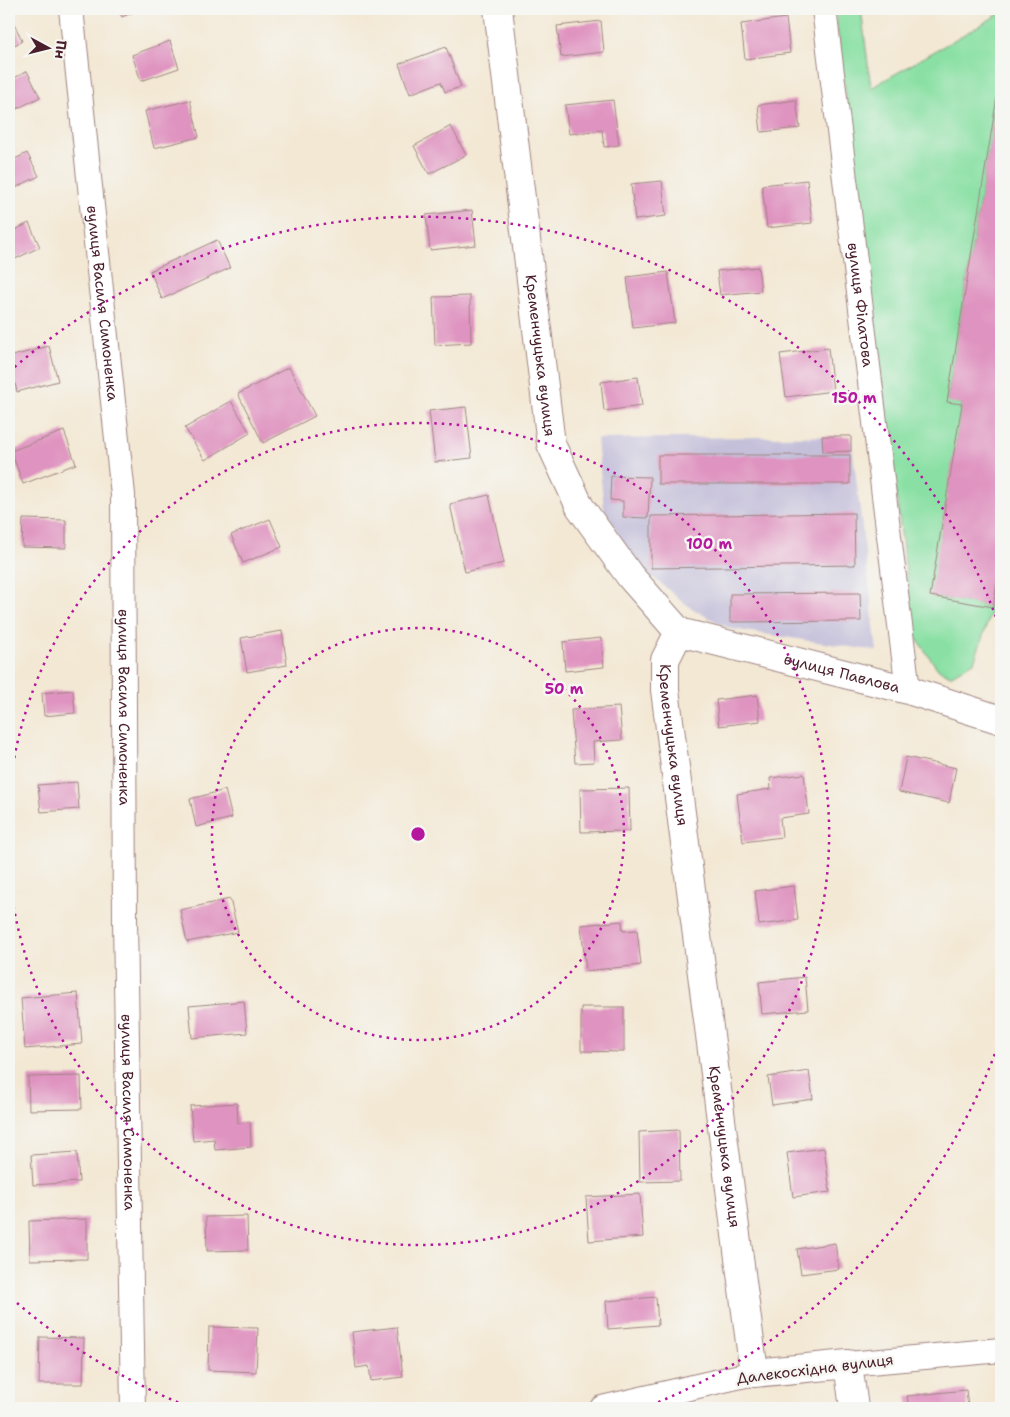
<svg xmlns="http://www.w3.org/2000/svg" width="1010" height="1417" viewBox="0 0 1010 1417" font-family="'Shantell Sans',sans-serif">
<rect width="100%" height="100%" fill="#f6f6f2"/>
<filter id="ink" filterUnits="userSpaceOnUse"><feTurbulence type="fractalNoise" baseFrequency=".02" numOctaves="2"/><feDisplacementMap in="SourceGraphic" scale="10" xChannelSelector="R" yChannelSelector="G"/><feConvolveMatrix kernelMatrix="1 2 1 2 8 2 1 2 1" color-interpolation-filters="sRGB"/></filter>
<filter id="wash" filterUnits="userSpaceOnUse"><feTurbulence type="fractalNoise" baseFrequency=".0096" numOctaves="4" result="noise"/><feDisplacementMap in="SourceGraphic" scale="20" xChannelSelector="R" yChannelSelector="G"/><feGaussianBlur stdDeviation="1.12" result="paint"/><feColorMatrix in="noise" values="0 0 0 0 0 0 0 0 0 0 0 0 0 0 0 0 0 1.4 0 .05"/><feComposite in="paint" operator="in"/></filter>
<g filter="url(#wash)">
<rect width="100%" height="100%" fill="#f3e8d4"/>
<path fill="#c5c0da" d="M851,436L877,651L731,629L692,609L635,563L604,509L597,439Z"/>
<path fill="#8ae0a4" stroke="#6a8068" d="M835,9H861L871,88L1001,13V73L947,401L962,404L931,596L993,607L974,662L950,676L937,668L914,635Z"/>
<g id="blocks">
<path fill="#df93c0" d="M118,9H140L122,17Z
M9,12L22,41L9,48Z
M786,18L790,53L745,59L741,24Z
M601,21L604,52L561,57L557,26Z
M170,41L179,68L141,81L132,55Z
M446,47L461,87L445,92L441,82L410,94L399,64Z
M27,71L40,97L9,113V81Z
M1000,79L1001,559L993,607L930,596L962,404L947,402Z
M190,100L199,137L154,148L145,111Z
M613,100L619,145L604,147L602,130L569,134L565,105Z
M796,100L800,128L761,132L758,105Z
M451,126L466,155L429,174L414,146Z
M27,153L39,176L9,191V162Z
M807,180L812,223L767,228L762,185Z
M662,181L666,216L635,220L631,184Z
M472,210L476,245L430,250L426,215Z
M29,223L40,247L9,262V233Z
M217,240L230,268L162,299L150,271Z
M758,267L761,291L720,295L717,271Z
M668,272L675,323L633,328L627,277Z
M470,296L471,343L435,345L433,297Z
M49,346L58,381L17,392L9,357Z
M828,348L833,391L786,397L780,354Z
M289,367L315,416L263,443L238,394Z
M638,377L642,406L604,411L601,382Z
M231,401L250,433L205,460L185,428Z
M466,407L472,458L435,462L429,411Z
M64,431L76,464L23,484L11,451Z
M822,436H851V451L823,452Z
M658,455H850V484H658Z
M611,476L650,477L648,518L623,517V501L610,500Z
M489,495L504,563L465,572L450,504Z
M854,513L855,565L651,568V516Z
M23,519L66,520V548L22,547Z
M270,519L282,547L243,563L231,535Z
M860,593L861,621L730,622V594Z
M282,631L287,665L247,672L241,638Z
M601,638L604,667L565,671L563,642Z
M73,690L75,713L44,716L42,693Z
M757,695L760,721L719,726L716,700Z
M619,707L622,740L593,742L594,762L575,763L571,710Z
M906,757L956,768L949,803L899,792Z
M804,774L809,814L780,818L782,837L743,842L737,794L771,789L770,778Z
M77,782L79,809L41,812L38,785Z
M629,788L630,831L581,832L580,789Z
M225,790L232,818L196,827L190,799Z
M794,886L798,920L759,925L755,891Z
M230,899L238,932L187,942L180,910Z
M622,921L623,931L637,930L641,965L586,971L581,925Z
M805,977L808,1010L762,1014L759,982Z
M78,993L82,1044L25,1049L21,998Z
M244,1001L247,1033L192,1038L189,1006Z
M581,1007H624V1052L581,1051Z
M809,1071L813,1099L772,1105L768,1077Z
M81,1076L82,1109L29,1110L28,1077Z
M237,1103L238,1123L250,1122L251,1147L215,1150L214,1139L193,1141L190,1106Z
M679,1130L680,1181L640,1182L639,1132Z
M824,1148L830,1192L793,1197L787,1153Z
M77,1152L79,1182L33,1185L31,1155Z
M640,1194L643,1237L589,1241L586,1197Z
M247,1216L248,1250L207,1251L206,1217Z
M87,1219V1259L30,1260L29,1221Z
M835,1243L839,1269L801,1274L797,1249Z
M656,1297L658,1325L608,1329L606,1301Z
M209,1327L258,1328L256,1372L208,1370Z
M397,1327L403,1377L371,1381L369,1366L356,1368L352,1332Z
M40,1337L84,1338L83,1384H39Z
M966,1390L968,1408H909L907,1396Z"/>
</g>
</g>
<g filter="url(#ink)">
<use href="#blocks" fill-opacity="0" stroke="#9e8480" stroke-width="1"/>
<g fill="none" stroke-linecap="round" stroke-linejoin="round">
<defs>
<g id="minor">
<path id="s1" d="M71,9L123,495L125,920L133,1408"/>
<path id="s2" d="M824,9L908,690"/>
<path d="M848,1364L1001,1350"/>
<path d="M602,1408L754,1373"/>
</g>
<g id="tertiary">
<path id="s3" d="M498,9L551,444L580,507L630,576L679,632L665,660V690L754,1373L848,1364L854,1408"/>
<path id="s4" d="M679,632L908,690L1001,720"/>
</g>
</defs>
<use href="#minor" stroke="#9e8480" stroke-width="26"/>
<use href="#tertiary" stroke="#9e8480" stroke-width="30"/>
<use href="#minor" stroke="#fff" stroke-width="24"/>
<use href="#tertiary" stroke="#fff" stroke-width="28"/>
</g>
</g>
<g fill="none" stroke="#b5179e" stroke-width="2.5" stroke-dasharray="2.5 5">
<circle cx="418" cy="834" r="206"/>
<path d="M9 795A411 411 0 1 1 9 873"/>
<path d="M1000 1040A617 617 0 0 1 644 1408M192 1408A617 617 0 0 1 9 1296M9 372A617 617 0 0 1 1000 628"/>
</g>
<g text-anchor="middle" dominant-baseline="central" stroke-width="5" stroke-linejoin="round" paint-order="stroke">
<g font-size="15" fill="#4a1f2b" stroke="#f6f6f2">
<text stroke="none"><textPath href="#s1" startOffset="296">вулиця Василя Симоненка</textPath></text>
<text stroke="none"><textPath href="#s2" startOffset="298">вулиця Філатова</textPath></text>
<text stroke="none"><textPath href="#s3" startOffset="349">Кременчуцька вулиця</textPath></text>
<text stroke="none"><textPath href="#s4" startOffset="168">вулиця Павлова</textPath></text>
<text stroke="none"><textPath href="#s1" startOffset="701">вулиця Василя Симоненка</textPath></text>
<text stroke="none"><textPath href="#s3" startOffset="784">Кременчуцька вулиця</textPath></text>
<text stroke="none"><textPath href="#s1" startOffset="1106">вулиця Василя Симоненка</textPath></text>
<text stroke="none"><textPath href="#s3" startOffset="1189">Кременчуцька вулиця</textPath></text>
<text transform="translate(815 1369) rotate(-7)">Далекосхідна вулиця</text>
</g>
</g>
<circle cx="418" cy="834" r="8" fill="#b5179e" stroke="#f6f6f2" stroke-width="2.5"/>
<g font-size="15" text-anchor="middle" font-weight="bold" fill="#b5179e" stroke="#f6f6f2" stroke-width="5" stroke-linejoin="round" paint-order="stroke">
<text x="854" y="403">150 m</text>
<text x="709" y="549">100 m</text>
<text x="564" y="694">50 m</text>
</g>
<rect width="1010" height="1417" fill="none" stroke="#f6f6f2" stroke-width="30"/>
<g transform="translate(48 48) rotate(97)" stroke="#f6f6f2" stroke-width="4" paint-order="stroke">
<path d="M0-4L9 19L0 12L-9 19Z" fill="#4a1f2b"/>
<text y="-8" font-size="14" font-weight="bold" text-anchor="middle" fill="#4a1f2b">Пн</text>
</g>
</svg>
